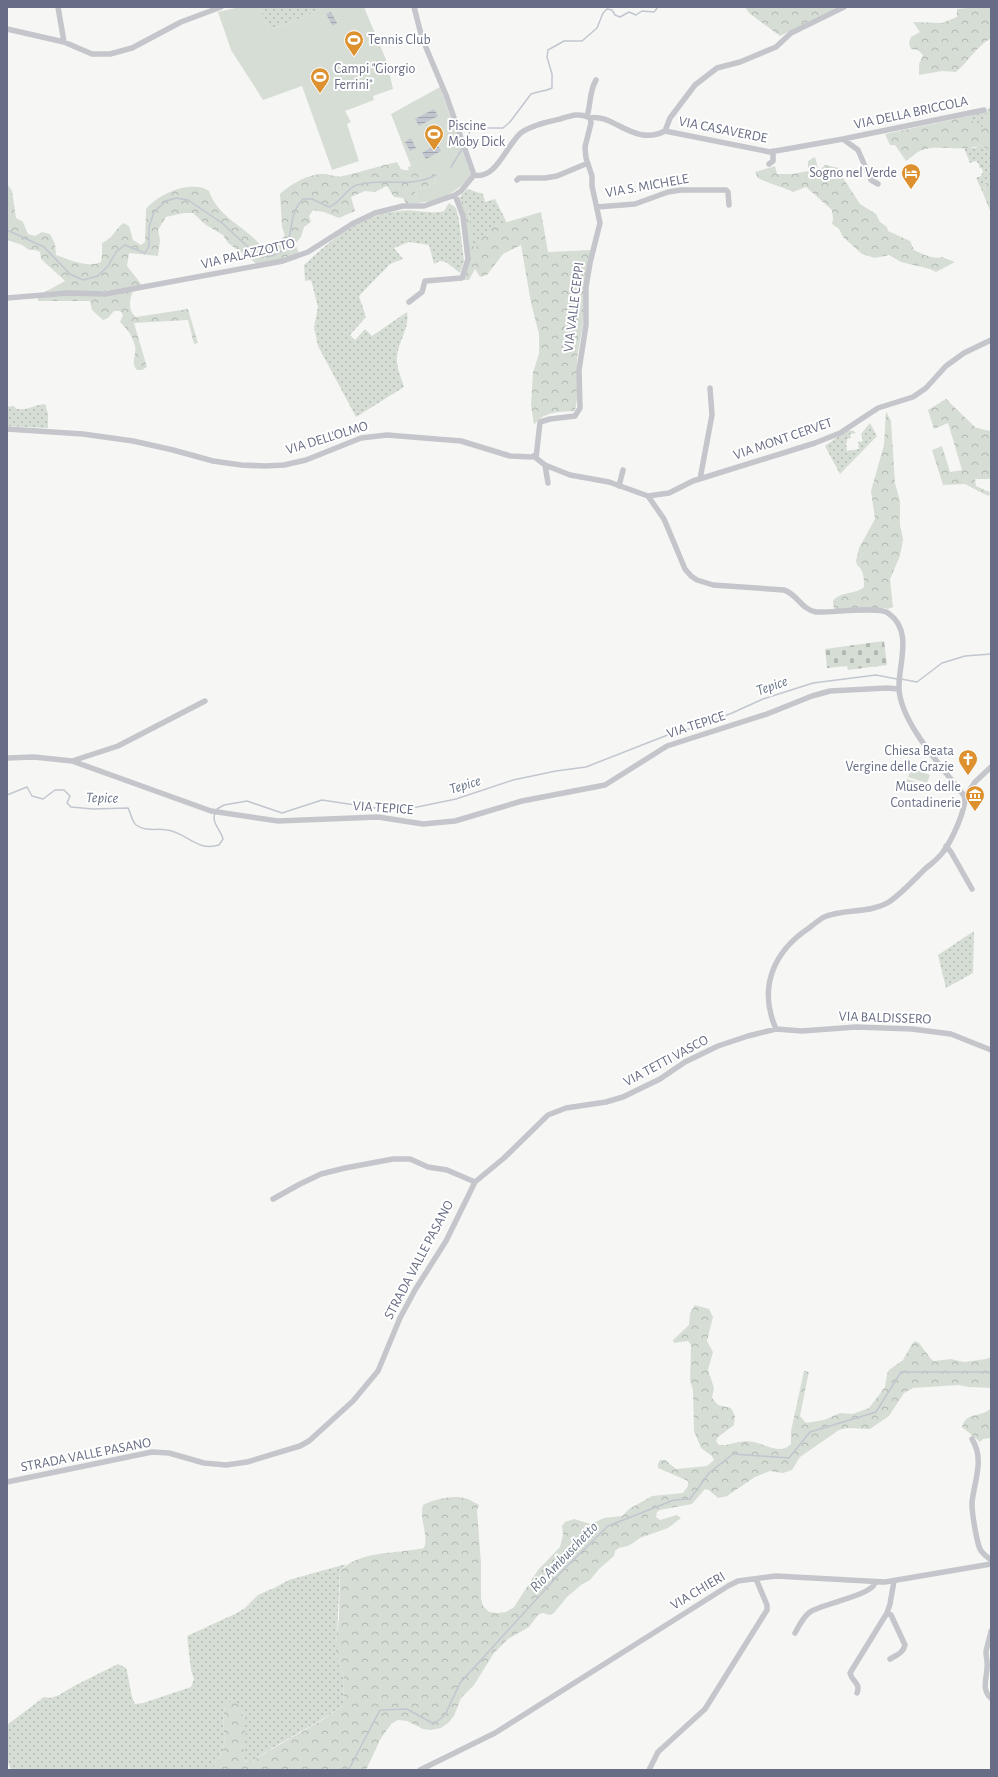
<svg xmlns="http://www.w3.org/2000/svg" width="998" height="1777" viewBox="0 0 998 1777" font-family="'Alegreya Sans',sans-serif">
<defs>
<pattern id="green-dots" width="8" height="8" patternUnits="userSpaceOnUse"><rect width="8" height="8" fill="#d6ddd5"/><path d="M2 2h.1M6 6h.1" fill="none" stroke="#b1b7b2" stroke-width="1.8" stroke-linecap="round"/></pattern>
<pattern id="forest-crowns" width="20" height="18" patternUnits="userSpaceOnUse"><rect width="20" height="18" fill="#d6ddd5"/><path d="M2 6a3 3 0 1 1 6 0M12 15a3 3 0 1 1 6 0" fill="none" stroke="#b1b7b2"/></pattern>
<pattern id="cemetery-stones" width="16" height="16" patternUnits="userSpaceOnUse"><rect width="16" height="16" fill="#d6ddd5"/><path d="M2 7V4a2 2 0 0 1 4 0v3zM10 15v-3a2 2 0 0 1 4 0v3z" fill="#b1b7b2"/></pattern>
<pattern id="water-rules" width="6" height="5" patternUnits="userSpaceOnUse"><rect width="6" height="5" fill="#c2c6cf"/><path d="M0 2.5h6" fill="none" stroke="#a1a5ae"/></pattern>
</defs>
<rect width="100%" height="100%" fill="#f6f7f4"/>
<path fill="url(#green-dots)" d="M259,7H324L302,18L269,30Z
M991,106V119L986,114L982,129L969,118V116L986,111Z
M981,145L991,152V179L988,177L983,193L976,178L981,176L983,172L982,169L979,167V164L976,161L970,163L964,148H975Z
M467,189L483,194L485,202L495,199L507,223L497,225L473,251L468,209L460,197Z
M449,203L456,208L459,220L464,261L460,273L446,262L440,261L434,264L429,245L409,242L394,248L403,259L390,264L359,296L366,317L350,335L355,340L365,329L372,336L407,312C410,328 399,340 397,356C396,366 401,377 404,387L356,417L318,346L314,327L318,307L311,280L305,281L304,265C332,239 362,214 401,211C417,209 430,215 444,211Z
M45,404L48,414V428L7,426V407L13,406L17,409C30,410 33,405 45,404Z
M870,423L877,436L840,474L825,446L847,430L854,431L856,433L850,434L851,438L847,439V442L846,443L847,451L859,449L858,442L863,441L861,434Z
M974,931L973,973L946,988L938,955Z
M346,1564L340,1571L336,1652L344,1678L343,1705C314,1727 280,1741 251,1762L243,1761L242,1751L245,1742L243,1713L225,1706C219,1734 234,1744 211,1770H11L7,1759V1725L44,1697L51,1698L59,1695L74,1686L118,1664L126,1668C130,1680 129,1692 135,1704L143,1703L191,1687L194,1679L191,1670L187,1636L237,1613L245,1608L258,1595L274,1588L289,1580Z"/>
<path fill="url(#forest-crowns)" d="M745,7H837L780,36L749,13Z
M978,7H991V38C974,49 970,60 956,72L942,71L919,75V64L923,55L918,50L911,49L909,43L911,37L920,32L913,22L942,23L957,17V9Z
M986,113L991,119V152L981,145C963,153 941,144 922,150C916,152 911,158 906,161L895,145H890L885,134L969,116V118L982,128Z
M815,157L818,168L821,169L825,165L839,168L841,175L860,204L876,214L880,222L887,227L888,231L910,241L914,250C922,254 934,260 942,257L955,262L936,272L930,269L901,262L889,255L875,258L862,254L843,237L839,229L832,224L833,219L832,210L806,187L793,192C781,186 769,184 758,178L755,172L775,166L777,174H792L808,171V161Z
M397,162L401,169L404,170L432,171L436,177L435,183L430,186L415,190L418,203L406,204L403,198L394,197L387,186L375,192L365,191L351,197L355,211L339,218L324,212L313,210L309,216L311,222L304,227L301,237L295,244L299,253L283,259L257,264L228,243L223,235L206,225L193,213H184L166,217L158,230L160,240L158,256L129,253L127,266L142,285L105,291L45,292L65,281L41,259L40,252L35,250H29L22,245L7,240V184L12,191L16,218L23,222L28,234L35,236L42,232L50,234L55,244L56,255C70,260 87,268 101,262L102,254V243C112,239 115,230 123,223L129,226L133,240L141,245L145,242L146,209C157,196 179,185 197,187C201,187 206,189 209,191C218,218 247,227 263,248L270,245L276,244L285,236L282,227L280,194C290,184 310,173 325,174C331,174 335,178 343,176C361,172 379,166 397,162Z
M988,177L991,179V213L983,193Z
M457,197H460L468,209L474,250L485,234L497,225L541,212L548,252L591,250L583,324L577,358V399L575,411C559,412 544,411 534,425L531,405L533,372L539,354V334L531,303L521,245L503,254L487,275L480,277L475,269L469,280H463L469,259Z
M133,291C129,300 128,311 136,317L188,309L198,343L194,344L188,320L134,323L147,367L142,370H137C130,363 137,354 135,346C133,336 127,329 120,322L123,315L120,311H114L108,318L103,320L92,310L90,301H38V297Z
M946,399L976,428L991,431V479H975L976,486L991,493L988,496L965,484L943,485L932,450L942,446L950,472L962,470L948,423L934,429L928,410Z
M886,411L891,421L895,483L900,501V525L903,539L900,556L890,579L893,607L888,609L884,608L834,610L833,601C840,591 855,595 864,587C864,579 864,570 857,565L856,561L859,548L875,519L871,491L884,445Z
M695,1305L709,1309L713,1317L707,1341L713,1352L708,1370L714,1388L712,1398L718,1405L731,1408L735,1416L734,1425L718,1437L716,1441L719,1445C729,1446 737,1441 747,1441C762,1441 778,1457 791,1444V1431L804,1371L809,1372L808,1376L800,1416L806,1423L824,1420L840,1413L853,1414L869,1408L885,1387L887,1374L889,1370L903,1360L912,1344L915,1341L919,1343L931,1359L934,1361L951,1359L964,1362L986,1359L991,1357V1388L968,1387L959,1385L913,1388L904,1393L889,1416L870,1429L847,1428L839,1430L800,1457L792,1470L783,1473L770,1471L755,1477L727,1496L718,1498L709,1490L705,1489L692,1504L660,1510L657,1512L656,1517L660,1520L677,1515L681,1518L668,1528L640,1538L628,1546L619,1548L615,1551L614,1556L599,1569L590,1580L581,1585L567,1597L554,1613L550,1615L542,1613L538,1615L529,1627L508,1639L494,1653L474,1685L461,1698L454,1716L448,1723L441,1728L431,1730L423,1729L407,1721L398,1720L392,1723L381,1738L366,1770H211C234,1744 219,1734 225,1706L232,1700L240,1704C243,1712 247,1734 245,1742C244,1750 242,1752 243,1761L251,1762C281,1742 315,1727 343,1705L344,1678L336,1652V1643L339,1617L340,1571C360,1550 397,1554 424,1548C429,1534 419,1521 423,1505C434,1499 455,1494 467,1499C471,1500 475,1503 479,1505L477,1510L481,1563V1598L483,1606L489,1612L498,1613L506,1612L514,1607L538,1570L560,1547L563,1535L562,1526L565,1522L574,1519L591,1524L604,1518L622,1516L629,1509L652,1496L683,1493L688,1486V1481L658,1468V1464L660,1460H665L676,1469L707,1466L714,1460L712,1456L701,1448L694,1431L693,1390L690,1381L691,1345L688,1341L674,1343L673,1340L689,1325L690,1313Z
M991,1408V1438L983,1439L980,1442L962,1427C966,1411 982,1418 991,1408Z"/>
<path fill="url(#cemetery-stones)" d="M884,641L887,665L848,670L847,666L827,668L825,649Z"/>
<path fill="#d6ddd5" d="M240,7H259L269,30L302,18L324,7H364L387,62L393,89L373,96L374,100L345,111L351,122L347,124L359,161L332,170L302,86L263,100L231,50L218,12Z
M440,87L471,175C458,193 439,201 418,203L415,190L430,186L435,183L436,177L432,171L409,172L408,167L411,166L391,114Z
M911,768L930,775L927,783L908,777Z
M907,779L925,785L924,789L906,783Z"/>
<path fill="url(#water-rules)" d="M331,12L337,23L334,25H332L326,14Z
M434,109L438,116L419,126L415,119Z
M411,138L416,148L410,151L405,142Z
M437,144L441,151L426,159L422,153Z"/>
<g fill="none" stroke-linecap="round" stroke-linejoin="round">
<path stroke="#c2c6cf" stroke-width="1.5" d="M465,144L471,128H503L510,122L531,94C538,91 544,92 552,88V74L547,57L548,50L564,41H582L597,28L603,13L607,9L612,10L615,15L620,17L629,12L636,15L642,11L654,12L658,7
M451,167L462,149
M7,230L44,247L70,274L83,280L98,276L108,266L116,252L125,245L145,253L149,246V227L154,212L166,201L176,198L188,200L222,223L258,256H272L286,249C293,231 289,213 303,199H312L329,207C342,202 347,187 357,185C385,177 409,189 436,175
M901,679L917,682L942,663L965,656L991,654
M7,795L27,787L32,796L43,799L55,790H64L70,796L67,803L71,807L93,809L128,808C131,813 132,822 136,825C146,832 156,828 167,830C186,832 196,852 219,845L223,839C221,830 211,823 215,813
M217,809L224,805L247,801L282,813L322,800L375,808L417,807L456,799L513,780L556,771L586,767L665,736L699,726L732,713L763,699L813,683L876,675L897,679
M332,1770L349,1769L380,1710L407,1709L434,1724L445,1715L460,1683L563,1570L608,1526L674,1500L690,1499L709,1473L733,1454L789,1458L810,1432L876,1412L901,1372H991"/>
<path stroke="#c5c6cb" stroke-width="5.5" d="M58,7L64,42
M414,7L422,38L446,95L474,175C497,180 507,143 522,132C533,125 547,122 560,119C570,116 580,112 590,118
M7,29L64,42L92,54H110L132,48L181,22L221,7
M587,116C591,104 589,92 596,80
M590,118L591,123L585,147L586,158L592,176V186L600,223L590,263L586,287V325L579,370L580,408L575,416L550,419L540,422L536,458L545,465L570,475L609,482L648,496L664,519L685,569L691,576L697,580L713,585L784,590C797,594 802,610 816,612C831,613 879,606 888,613C914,631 898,664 899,689C901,724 944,769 965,797C965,812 952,840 943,852C938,859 931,864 925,869C914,880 902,893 889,902C869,914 845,908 824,917C819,920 814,924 809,928C773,952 758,988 776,1029
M590,118C613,113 634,147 665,131L770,152L843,139L858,150L871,180L878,184
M665,131L670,118L695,85L717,68L740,62L776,47L791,33L844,7
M843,139L984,110
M769,164L773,161V151
M517,180L519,178H545L557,176L588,163
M597,207L635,204L668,192L681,190H726L728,192L729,205
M7,298L68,293L105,294L283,261L308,252L352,224L375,213L403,206H424L455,195L461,191L474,175
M409,302L422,292L425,281L462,278L468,259L463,216L455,195
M7,429L83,434L133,441L173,450L213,461L241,465L265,466L284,465L306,460L361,438L387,435L461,441L510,456L532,457L535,455
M545,465L548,483
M700,479L712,415L710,388
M619,486L623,470
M648,496L669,493L693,481L815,443L840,433L878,408L913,397L926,388L946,366L964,353L991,340
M7,758L34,757L72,761L211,811L278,821L378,817L423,824L455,821L522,801L605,785L667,746L767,714L812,696L830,691L887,688L899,689
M72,761L118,746L205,701
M965,797L975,782L991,767
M946,846L951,852L972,889
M273,1199L300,1184L321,1174L345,1168L393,1159H410L428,1167L447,1170L475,1182
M972,1439C985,1460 974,1481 972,1503C972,1514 974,1524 976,1534C979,1549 979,1551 991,1560
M7,1482L152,1452L169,1453L204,1463L226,1465L247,1462L300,1446L309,1441L353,1401L378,1371L400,1318L415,1290L446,1241L475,1182L504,1158L548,1115L566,1108L606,1102L623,1097L660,1079L685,1062L718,1046L748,1036L776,1029L802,1031L856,1027L912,1029L951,1034L991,1050
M887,1613L891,1615L905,1645C903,1653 897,1655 890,1659
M991,1631C990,1638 987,1645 986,1652C986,1658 988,1663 987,1668C987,1677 981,1690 991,1698
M795,1633C799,1626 803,1617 810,1612C820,1604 871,1596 875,1583
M857,1693C861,1683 852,1682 850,1673L887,1613L890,1604L894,1581
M420,1770L495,1733L728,1586L738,1581L776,1576L885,1582L991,1564
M649,1770L658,1752L705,1709L767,1610V1605L756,1579"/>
</g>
<defs>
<symbol id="stadium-pin" viewBox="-11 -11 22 30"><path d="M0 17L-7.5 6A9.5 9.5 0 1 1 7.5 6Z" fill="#dc902e" stroke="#fff"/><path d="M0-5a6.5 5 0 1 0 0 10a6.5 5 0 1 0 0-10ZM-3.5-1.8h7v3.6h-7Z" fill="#fff"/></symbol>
<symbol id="hotel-pin" viewBox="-11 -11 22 30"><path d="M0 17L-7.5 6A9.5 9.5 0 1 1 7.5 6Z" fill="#dc902e" stroke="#fff"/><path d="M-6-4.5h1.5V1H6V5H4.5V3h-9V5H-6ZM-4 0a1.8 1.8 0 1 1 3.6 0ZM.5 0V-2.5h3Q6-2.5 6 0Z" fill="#fff"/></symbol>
<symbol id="church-pin" viewBox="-11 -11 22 30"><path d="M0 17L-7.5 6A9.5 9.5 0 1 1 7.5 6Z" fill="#dc902e" stroke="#fff"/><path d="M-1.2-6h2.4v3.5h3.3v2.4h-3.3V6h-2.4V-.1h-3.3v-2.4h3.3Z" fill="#fff"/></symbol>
<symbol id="museum-pin" viewBox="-11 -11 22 30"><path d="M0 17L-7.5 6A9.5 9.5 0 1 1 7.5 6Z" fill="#dc902e" stroke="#fff"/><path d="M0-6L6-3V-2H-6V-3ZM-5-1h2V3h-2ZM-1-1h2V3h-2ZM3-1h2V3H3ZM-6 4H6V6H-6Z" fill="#fff"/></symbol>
</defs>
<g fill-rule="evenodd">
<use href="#stadium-pin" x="343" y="29" width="22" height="30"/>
<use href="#stadium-pin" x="309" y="66" width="22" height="30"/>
<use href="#stadium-pin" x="423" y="123" width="22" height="30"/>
<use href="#hotel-pin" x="900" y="162" width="22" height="30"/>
<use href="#church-pin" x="957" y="748" width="22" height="30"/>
<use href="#museum-pin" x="964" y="784" width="22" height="30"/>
</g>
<g text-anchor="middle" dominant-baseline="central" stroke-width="4" stroke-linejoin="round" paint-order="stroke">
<g font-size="14" fill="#676d84" stroke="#fff" text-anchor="start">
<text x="368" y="40">Tennis Club</text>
<text x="334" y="69">Campi "Giorgio<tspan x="334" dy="16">Ferrini"</tspan></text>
<text x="448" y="126">Piscine<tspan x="448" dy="16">Moby Dick</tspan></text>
<text x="897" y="173" text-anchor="end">Sogno nel Verde</text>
<text x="954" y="751" text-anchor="end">Chiesa Beata<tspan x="954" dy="16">Vergine delle Grazie</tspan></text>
<text x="961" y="787" text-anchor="end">Museo delle<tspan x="961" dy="16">Contadinerie</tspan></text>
</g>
<g font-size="14" fill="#676d84" stroke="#fff">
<text transform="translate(911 113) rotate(-12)">VIA DELLA BRICCOLA</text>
<text transform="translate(723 130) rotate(11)">VIA CASAVERDE</text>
<text transform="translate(647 186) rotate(-10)">VIA S. MICHELE</text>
<text transform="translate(248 254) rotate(-13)">VIA PALAZZOTTO</text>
<text transform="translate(574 307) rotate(-83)">VIA VALLE CEPPI</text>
<text transform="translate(327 438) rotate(-17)">VIA DELL'OLMO</text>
<text transform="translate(783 439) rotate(-19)">VIA MONT CERVET</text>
<text transform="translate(696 725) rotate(-18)">VIA TEPICE</text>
<text transform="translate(383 808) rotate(4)">VIA TEPICE</text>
<text transform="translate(885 1018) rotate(2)">VIA BALDISSERO</text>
<text transform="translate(666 1061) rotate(-28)">VIA TETTI VASCO</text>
<text transform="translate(419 1260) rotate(-62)">STRADA VALLE PASANO</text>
<text transform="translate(86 1455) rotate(-11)">STRADA VALLE PASANO</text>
<text transform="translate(698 1591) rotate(-31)">VIA CHIERI</text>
</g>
<g font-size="15" font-style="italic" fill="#687486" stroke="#fff">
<text transform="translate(772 686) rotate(-19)">Tepice</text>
<text transform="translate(465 785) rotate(-17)">Tepice</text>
<text transform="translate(102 798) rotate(1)">Tepice</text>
<text transform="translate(564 1557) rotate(-46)">Rio Ambuschetto</text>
</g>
</g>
<rect width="998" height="1777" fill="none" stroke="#676d84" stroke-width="16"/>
</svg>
